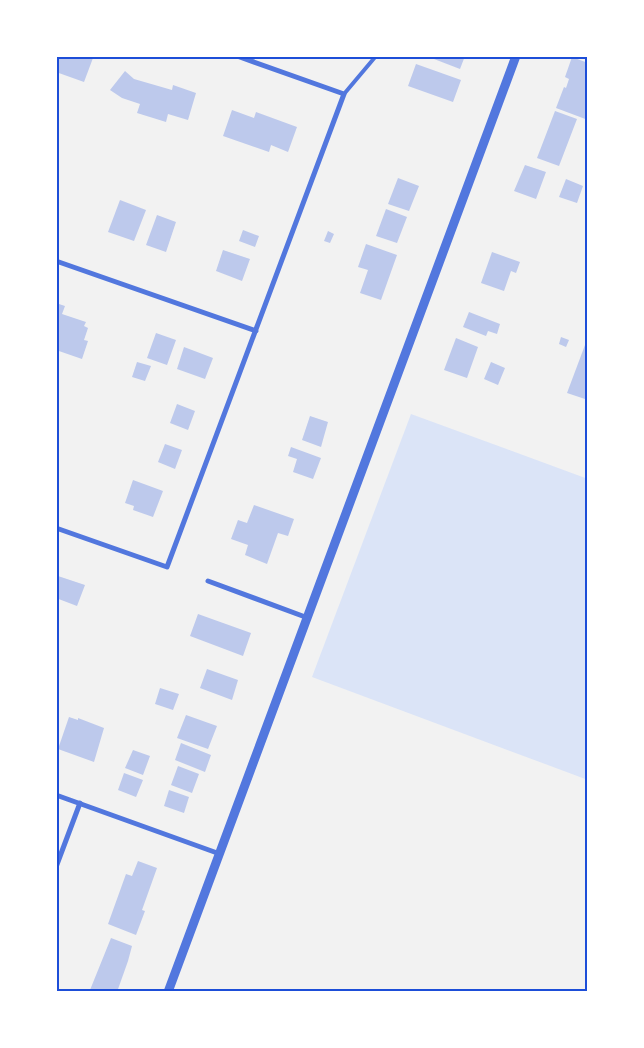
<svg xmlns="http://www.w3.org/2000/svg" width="644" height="1048" viewBox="0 0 644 1048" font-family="Helvetica,sans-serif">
<rect width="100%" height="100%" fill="#f2f2f2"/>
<path fill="#dbe4f7" d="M411,414L588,479V780L312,677Z"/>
<path fill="#bdc9ec" d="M56,56H88L93,58L84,82L56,72Z
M435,56H465L460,69L434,59Z
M572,57L588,63V120L556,108L564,87L566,88L569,79L565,77Z
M416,64L461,80L453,102L408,86Z
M125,71L134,79L172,90L173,85L196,93L188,120L168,114L166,122L137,113L140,104L122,98L110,90Z
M232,110L254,118L256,112L297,127L288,152L271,145L269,152L223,136Z
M555,111L577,119L559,166L537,158Z
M525,165L546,172L536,199L514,191Z
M398,178L419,186L409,211L388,204Z
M566,179L583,186L577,203L559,197Z
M120,200L146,210L134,241L108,232Z
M386,209L407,217L397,243L376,236Z
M157,215L176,222L166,252L146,245Z
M243,230L259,236L255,247L239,241Z
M328,231L334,234L330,243L324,241Z
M366,244L397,255L381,300L360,293L368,270L358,267Z
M223,250L250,259L242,281L216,271Z
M492,252L520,262L516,273L511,271L504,291L481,283Z
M56,303L65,306L62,314L86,322L84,326L88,328L84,340L88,341L82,359L56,350Z
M469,312L500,324L497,334L488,331L486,336L463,327Z
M156,333L176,340L167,365L147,358Z
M561,337L569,340L566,347L559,344Z
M456,338L478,347L467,378L444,370Z
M585,345L588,346V400L567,393Z
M184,347L213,358L205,379L177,369Z
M137,362L151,366L145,381L132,377Z
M491,362L505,368L498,385L484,379Z
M177,404L195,411L188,430L170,423Z
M310,416L328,422L321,447L302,440Z
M165,444L182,450L175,469L158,462Z
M291,447L321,458L313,479L293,472L297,459L288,456Z
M133,480L163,491L153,517L133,510L134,506L125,503Z
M254,505L294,519L288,536L278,533L267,564L245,555L248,545L231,539L238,520L247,523Z
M58,576L85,585L77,606L56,598V581Z
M198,614L251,633L243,656L190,636Z
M207,669L238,680L232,700L200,688Z
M160,688L179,694L173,710L155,704Z
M186,715L217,726L208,749L177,738Z
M69,717L78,720V718L104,728L94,762L58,749Z
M181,743L211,755L205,772L175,760Z
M133,750L150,756L143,775L125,768Z
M178,766L199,774L192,793L171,785Z
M124,773L143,780L136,797L118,790Z
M169,790L189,797L184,813L164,806Z
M138,861L157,868L142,910L145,911L136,935L108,924L126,874L132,876Z
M111,938L132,946L128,961L117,992H95L90,990Z"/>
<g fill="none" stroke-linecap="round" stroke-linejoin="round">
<path stroke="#5277de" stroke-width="4" d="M344,94L376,56"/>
<path stroke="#5277de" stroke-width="5" d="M56,261L256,331
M56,528L167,567L344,94L237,56
M208,581L308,618
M56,795L220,854
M56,867L80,803"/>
<path stroke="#5277de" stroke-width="9" d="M168,992L516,56"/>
</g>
<rect width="644" height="1048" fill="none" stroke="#ffffff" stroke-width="115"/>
<rect x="58" y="58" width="528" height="932" fill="none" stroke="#1d4ed8" stroke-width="2"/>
</svg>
